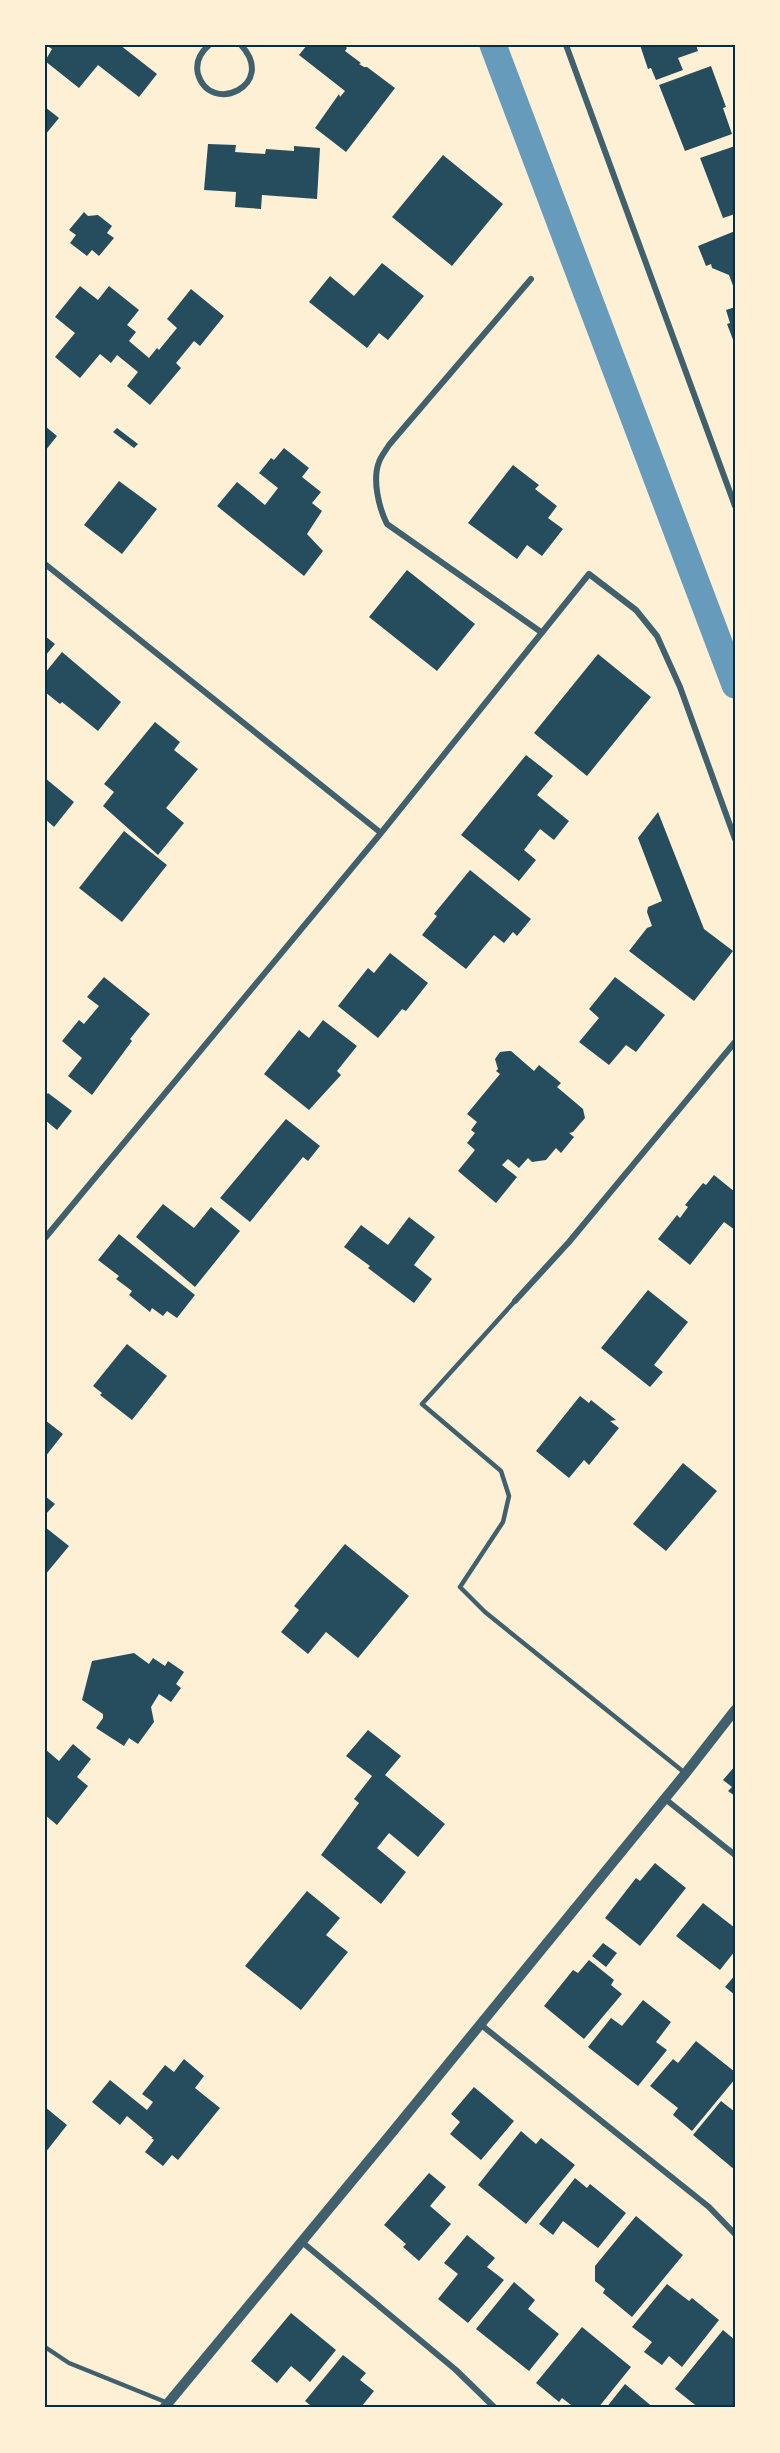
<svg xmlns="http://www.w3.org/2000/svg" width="780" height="2453" viewBox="0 0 780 2453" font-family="'Crimson Pro',serif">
<rect width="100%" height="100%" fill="#fdf0d5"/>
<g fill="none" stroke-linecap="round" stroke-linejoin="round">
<path stroke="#669bbc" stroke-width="27" d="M493,45L735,685"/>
</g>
<path fill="#264d5e" d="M50,45H120L157,74L139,97L98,65L79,88L45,61L52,49L49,47Z
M307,45H344L347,48L345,51L361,63L359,64L364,67H367L395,88L346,152L315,128L339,94L340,97L345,91L299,55Z
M640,45H696L698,51L678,58L683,70L656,80L651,68L648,69Z
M711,66L726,107L723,108L732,134L685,151L659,85Z
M45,107L59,118L45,135Z
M208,144L236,145L235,152L265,154L266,149L294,151V146L320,148L317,199L262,195L261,209L235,207L236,192L204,190Z
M735,146V214L723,218L700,158Z
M443,155L503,204L452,266L392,217Z
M84,212L88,216L98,215L112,226L107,233L114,238L99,256L92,250L87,256L70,243L76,235L69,230Z
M735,231V291L729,275L712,268L711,264L706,266L698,246Z
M382,263L424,296L388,340L379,333L367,348L309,302L330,276L354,296Z
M80,286L98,300L109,286L139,310L127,325L136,332L129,341L149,358L157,348L159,350L177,328L167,319L191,289L224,316L200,346L194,341L176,363L181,368L150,405L127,386L138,372L117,355L111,363L100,354L80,378L55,357L75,333L55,317Z
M735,307V345L727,324L730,323L726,310Z
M45,426L57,436L45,451Z
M117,428L138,444L134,448L113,432Z
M284,448L309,468L302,477L321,492L312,503L322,511L307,534L323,551L304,576L217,506L237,482L265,505L278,488L259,473L271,458L274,460Z
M513,465L539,485L535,489L557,506L548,518L563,529L542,556L527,545L517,559L468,523Z
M119,481L157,509L122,554L84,525Z
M407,570L475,624L437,671L369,617Z
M45,636L55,644L45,656Z
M62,652L121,702L98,731L62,702L60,704L45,692V673Z
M598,654L651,697L587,776L534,733Z
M155,722L180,742L174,750L198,769L166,808L184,823L158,855L103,806L114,792L104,784Z
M526,755L553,776L537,795L569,821L554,840L540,829L524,850L536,860L519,881L461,835Z
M45,778L74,802L54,827L45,819Z
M658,812L704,929L733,951L694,1001L629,951L647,928L652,926L647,912L648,907L662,901L638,838Z
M124,831L167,865L122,922L79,888Z
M470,870L531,919L517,936L513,932L504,943L494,935L466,969L422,935L437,916L434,914Z
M390,953L428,983L406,1011L402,1009L378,1038L338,1006L368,968L374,973Z
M104,977L150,1014L130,1039L132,1041L92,1095L68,1076L82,1058L62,1041L79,1020L84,1024L99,1006L87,997Z
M615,977L665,1015L636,1052L626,1045L609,1065L579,1042L599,1018L589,1009Z
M323,1020L357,1046L337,1071L341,1075L309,1110L264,1074L299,1030L309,1038Z
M508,1051H511L534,1071L539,1065L561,1083L557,1087L583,1109L585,1118L573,1132L569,1133L574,1137L561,1153L556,1148L546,1160L532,1162L528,1158L519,1168L508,1159L502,1165L517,1177L496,1203L458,1171L475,1150L467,1143L475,1133L471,1130L477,1122L467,1114L500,1074L496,1071L498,1069L495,1059L500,1052Z
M48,1093L72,1111L57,1130L45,1120V1096Z
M286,1119L320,1146L308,1161L303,1157L250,1222L220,1198Z
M714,1175L735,1192V1230L724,1222L690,1265L658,1239L677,1215L680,1218L688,1207L685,1205L703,1183L706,1185Z
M163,1204L194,1228L211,1207L240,1231L195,1287L136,1237Z
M409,1217L435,1237L414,1265L432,1279L414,1303L368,1268L370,1266L344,1247L361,1225L388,1245Z
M119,1234L195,1295L177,1318L167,1311L163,1316L152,1308L150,1312L129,1295L132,1291L116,1279L119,1276L98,1260Z
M648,1290L688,1322L654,1365L663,1372L650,1387L601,1348Z
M127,1344L167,1376L132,1420L100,1395L102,1393L93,1386Z
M580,1396L589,1403L591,1400L616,1420L610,1421L619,1428L589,1465L584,1460L569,1478L536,1451Z
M45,1420L63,1434L45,1457Z
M683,1463L717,1491L666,1551L633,1524Z
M45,1496L55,1504L45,1515Z
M45,1527L69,1546L45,1575Z
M345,1544L409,1596L358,1658L326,1632L308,1654L281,1632L299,1610L294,1606Z
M134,1653L149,1664L153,1658L165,1666L168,1661L184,1672L176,1684L181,1688L171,1702L159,1694L151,1707L154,1722L138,1744L129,1738L124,1746L96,1728L103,1718V1714L82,1700L92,1661Z
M368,1730L401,1756L385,1775L445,1824L418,1857L389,1833L377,1848L406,1872L381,1904L321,1855L359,1803L354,1799L372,1776L346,1756Z
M73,1744L91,1759L77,1777L88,1786L57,1825L45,1815V1749L59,1761Z
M735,1766V1796L728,1791L732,1787L723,1780Z
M655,1863L686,1888L640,1946L605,1918L636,1878L640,1881Z
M307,1891L340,1918L326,1935L348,1952L301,2010L245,1966Z
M703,1903L735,1928V1951L720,1970L676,1936Z
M603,1943L617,1953L606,1967L592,1956Z
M589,1960L614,1980L611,1985L622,1994L584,2039L544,2006L573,1970L578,1973Z
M735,1975V1995L725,1987Z
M643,2000L671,2022L656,2042L667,2050L638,2086L588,2047L611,2018L622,2026Z
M696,2041L735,2072V2079L692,2131L673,2115L678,2108L650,2086L673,2059L678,2063Z
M184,2059L204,2076L195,2088L220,2108L178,2160L172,2155L163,2166L145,2152L154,2140L151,2138H153L127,2116L120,2125L92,2102L110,2080L147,2110L153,2102L142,2094L165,2065L174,2072Z
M474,2087L514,2121L481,2160L450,2134L460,2122L451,2114Z
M721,2101L735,2112V2170L693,2135Z
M45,2107L67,2125L45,2153Z
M521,2131L536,2144L541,2138L575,2165L526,2224L478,2185Z
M429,2173L446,2187L430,2206L451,2224L419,2261L403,2247L406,2244L384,2225Z
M575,2178L587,2188L590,2184L626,2213L598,2248L563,2221L553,2235L539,2224Z
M636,2216L683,2255L632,2317L603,2293L605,2289L595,2281V2266Z
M467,2235L495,2258L487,2267L504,2280L468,2323L438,2299L458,2274L444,2263Z
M514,2282L535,2300L528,2309L559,2334L529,2371L476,2329Z
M667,2284L689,2301L692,2298L719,2320L682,2367L669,2356L662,2365L644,2352L652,2342L632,2327Z
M291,2313L336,2350L310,2382L291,2366L277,2383L251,2361Z
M582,2327L631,2367L598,2408H575L562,2398L559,2402L536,2383Z
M723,2330L735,2340V2406L733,2408H699L675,2389Z
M343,2355L366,2373L360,2380L374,2391L362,2406L365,2408H314L305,2401Z
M625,2384L654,2408H606Z"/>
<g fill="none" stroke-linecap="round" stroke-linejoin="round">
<path stroke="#3f606c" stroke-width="4.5" d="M515,1301L422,1404L501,1471L509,1496L503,1522L460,1587L485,1612L685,1773
M45,2347L69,2363L168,2403"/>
<path stroke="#3f606c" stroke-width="6" d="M209,45C200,53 195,62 198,74C210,116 278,85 241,45
M566,45L735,506
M531,279L389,445C386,450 381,456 379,462C372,480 379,508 387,524L541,632
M45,564L381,833
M45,1238L381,833L589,574L636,610L657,636L680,687L735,839
M515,1301L569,1242L735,1042
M664,1798L735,1855
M480,2024L709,2207L735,2234
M302,2242L456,2370L495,2408"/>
<path stroke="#3f606c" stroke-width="10" d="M164,2408L390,2135L685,1774L735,1710"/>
</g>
<rect width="780" height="2453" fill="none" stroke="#fdf0d5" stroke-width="93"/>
<rect x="46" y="46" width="688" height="2360" fill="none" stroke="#003049" stroke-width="2"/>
</svg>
